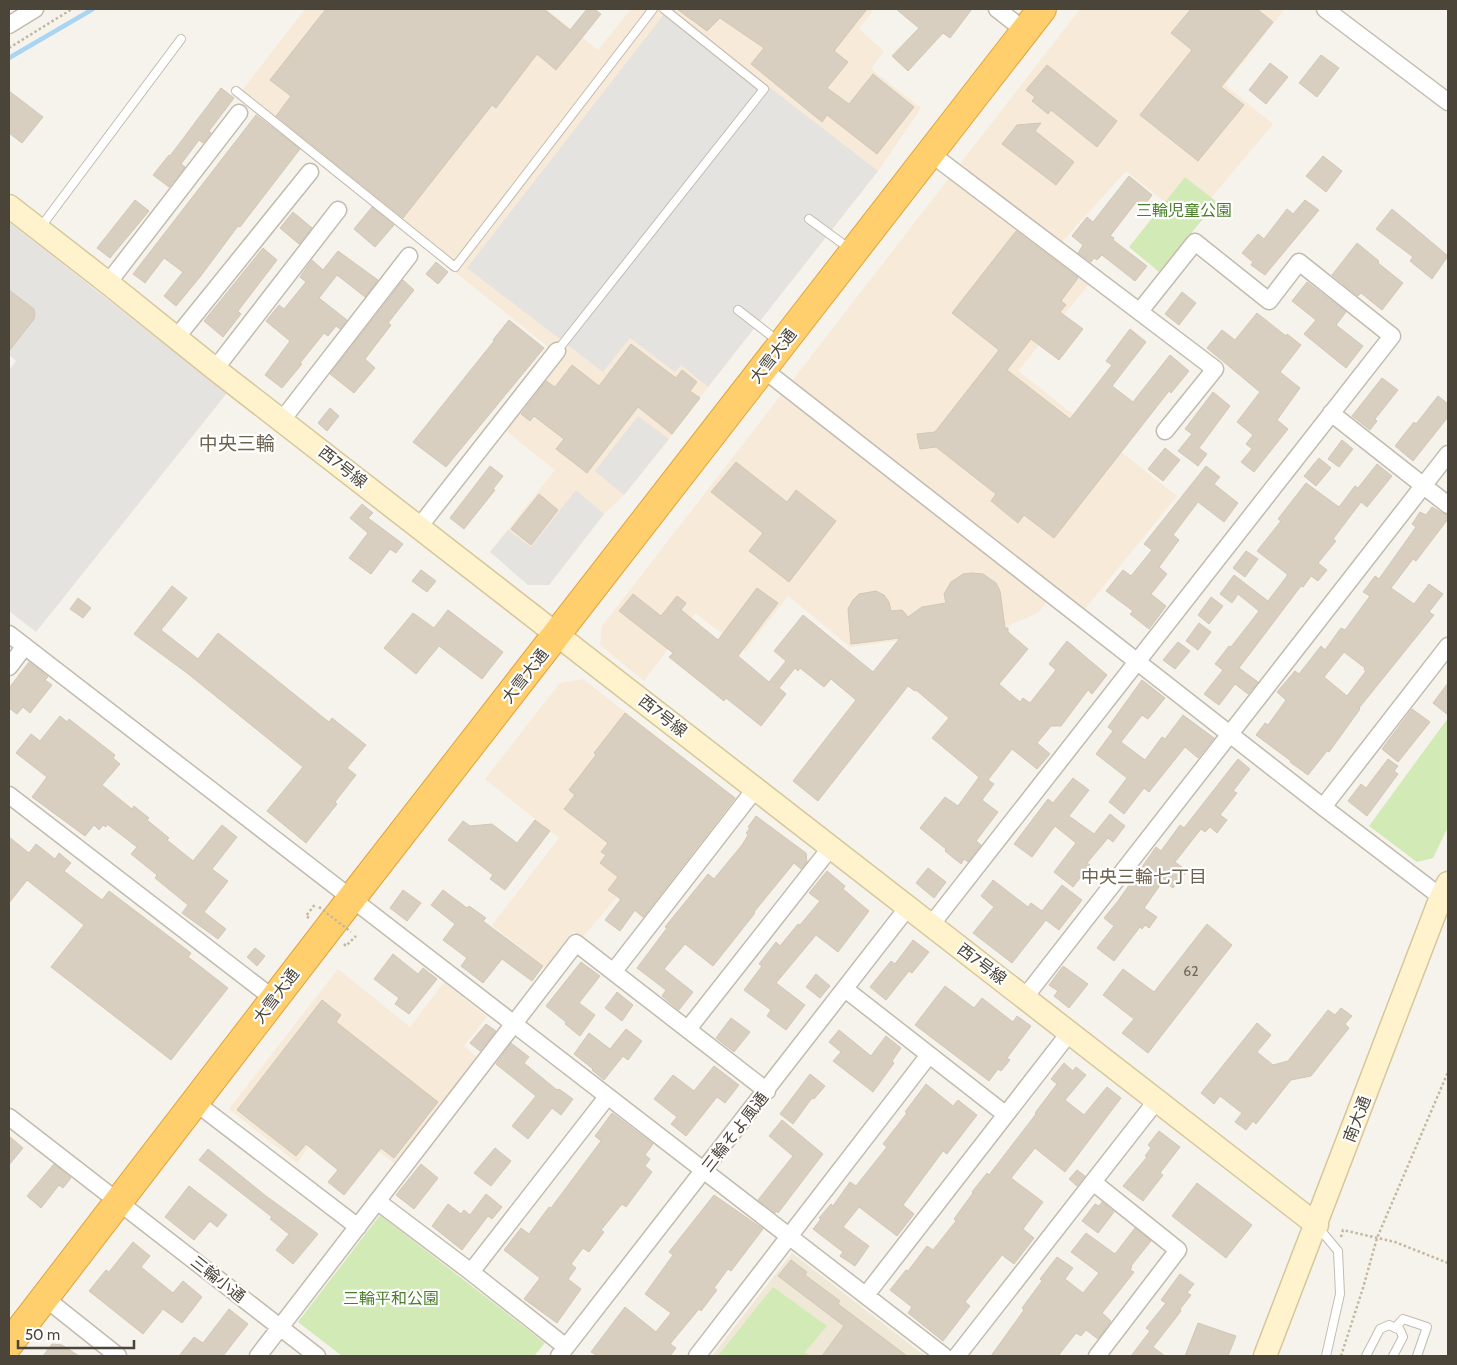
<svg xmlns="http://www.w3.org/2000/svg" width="1457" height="1365" viewBox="0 0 1457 1365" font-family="Cabin,'Noto Sans JP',sans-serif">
<rect width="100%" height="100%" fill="#f6f3ec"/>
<path fill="#f7ead8" d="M305,9H546L598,50L631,9H874L859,29L884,51L871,69L921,108L878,171L708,387L669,439L624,495L604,514L549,585H528L490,552L555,470L505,430L562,358L237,97Z
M1080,9H1285L1225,85L1273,124L1211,198L1185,177L1165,202L1126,171L1052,253L1090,283L1018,371L1177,496L1084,610L1057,588L1038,613L1007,626L850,647L788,596L745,651L695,613L644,681L600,645L602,626Z
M583,679L737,799L645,920L616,898L582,938L573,931L545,967L492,925L559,838L485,779L560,683Z
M338,969L410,1027L444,982L487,1017L464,1046L477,1057L395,1164L332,1114L297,1163L229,1109Z"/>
<path fill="#efe8d6" d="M792,1253L925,1356H712Z"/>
<path fill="#d2eab5" d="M1185,177L1217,202L1159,272L1129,247Z
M1448,718V827L1433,858L1417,862L1369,826Z
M380,1215L545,1343L534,1356H342L298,1322Z
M773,1287L827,1326L805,1352L810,1356H718Z"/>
<path fill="#e5e3e0" d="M668,9L878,171L708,387L681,365L675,372L630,338L603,372L467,268Z
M9,222L227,393L36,632L9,611V370L16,361L9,355V351L34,319L35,314L34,309L9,290Z
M638,416L669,439L624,495L595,471Z
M576,490L604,514L549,585H528L490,552L508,530L531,547Z"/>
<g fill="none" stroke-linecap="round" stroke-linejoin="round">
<path stroke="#a9d4f2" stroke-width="4.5" d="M9,58L93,9"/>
</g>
<path fill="#d8cfc1" stroke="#d3c7b4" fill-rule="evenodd" d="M326,9H544L570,30L587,9H594L601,14L556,70L537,54L496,108L492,105L403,218L276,116L291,96L270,80Z
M677,9H867L834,51L848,62L827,88L849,104L873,74L914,107L877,154L827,115L822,122L751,64L764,48L720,18L707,31Z
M896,9H972L950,38L943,33L908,71L892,56L919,28Z
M1191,9H1257L1273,22L1221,87L1244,105L1198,161L1140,115L1192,50L1171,33Z
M1321,55L1339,68L1317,97L1299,83Z
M1270,63L1288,77L1266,104L1249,90Z
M1047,65L1117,121L1097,147L1051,110L1048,114L1032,101L1035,97L1026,90Z
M221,88L234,98L209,131L211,133L203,143L199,140L181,164L185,167L169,187L153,175L169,155L170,156Z
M9,91L43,117L22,143L9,133Z
M256,115L300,149L240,227L238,226L200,277L176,306L164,296L183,272L164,258L145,283L133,274Z
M1041,123L1035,131L1074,162L1056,185L1002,144L1017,125Z
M1323,156L1342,171L1326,192L1306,176Z
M1129,176L1152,195L1144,206L1137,201L1110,236L1114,238L1113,240L1147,266L1135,281L1102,255L1097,260L1094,258L1091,262L1078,253L1083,245L1072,236L1087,217L1093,222Z
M135,200L149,211L110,258L97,248Z
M1305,200L1319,210L1265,275L1251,265L1253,262L1242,253L1258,234L1264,239L1287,209L1293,214Z
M372,207L394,225L375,247L354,229Z
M1392,209L1448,256L1432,279L1410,261L1413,257L1376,229Z
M293,212L312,228L299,244L280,228Z
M1016,231L1078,278L1061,301L1066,305L1060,312L1083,329L1059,360L1031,339L1007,370L1070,419L1112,365L1106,361L1130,329L1146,342L1112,386L1133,402L1170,355L1189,371L1171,393L1169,391L1054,538L1024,515L1018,523L991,501L996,494L936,447L920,449L917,434L935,432L999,350L952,313Z
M1357,243L1379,261L1378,263L1403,283L1382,310L1361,293L1358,296L1332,275Z
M263,248L277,260L238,311L241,314L223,337L204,321Z
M338,251L378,280L365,297L337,275L319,298L347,320L340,329L336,326L328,336L324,333L300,363L302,364L282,388L265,375L290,341L266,321L279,305L284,309L306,282L300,277L312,260L323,270Z
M436,262L448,272L438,284L426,274Z
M403,280L414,290L388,323L391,325L365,359L375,368L354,393L330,374Z
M1307,282L1346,312L1336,325L1363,346L1346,368L1304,334L1316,320L1292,301Z
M9,290L34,309L35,314L34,319L9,351Z
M1182,292L1196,303L1179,325L1165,314Z
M1257,313L1286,336L1287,334L1301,345L1280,372L1300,388L1277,420L1288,429L1254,472L1241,462L1252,449L1246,444L1253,435L1237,422L1260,392L1207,348L1222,330L1235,340Z
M509,320L544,348L446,467L413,442L494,341L493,340Z
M631,344L676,378L682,370L697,382L690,391L700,398L672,434L638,407L587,473L556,449L564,439L534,416L530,421L521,414L546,381L555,387L572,365L599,386Z
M1382,378L1398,390L1375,419L1377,421L1370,430L1352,416Z
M1213,392L1230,406L1199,448L1207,454L1198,466L1178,451L1192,434L1185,429Z
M1438,396L1448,404V417L1413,461L1395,446L1414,422L1416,424Z
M330,408L339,416L327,431L318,423Z
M1342,440L1353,449L1339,467L1328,459Z
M1165,448L1180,460L1163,481L1148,469Z
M1319,458L1331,468L1316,486L1304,476Z
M736,462L787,502L796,490L836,521L789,582L749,551L763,533L711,492Z
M1377,464L1392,476L1367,507L1361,502L1333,539L1336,541L1318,563L1327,570L1318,581L1311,576L1303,587L1301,586L1239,668L1258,682L1248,694L1235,684L1219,705L1204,694L1223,670L1215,664L1229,646L1231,647L1259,611L1238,594L1232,603L1220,594L1234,575L1268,601L1287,576V574L1257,551L1281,521L1278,519L1306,483L1339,507L1355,486L1358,488Z
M490,466L503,476L493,489L495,490L464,529L450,518Z
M1206,466L1220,477L1214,484L1238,503L1224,522L1198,502L1173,535L1179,540L1159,567L1167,574L1151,594L1166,606L1149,629L1130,614L1133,611L1106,591L1123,570L1131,576L1152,550L1144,544Z
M539,494L558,510L531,545L511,529Z
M362,504L373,513L368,518L403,544L396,553L390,549L371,574L349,558L368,533L350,518Z
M1432,507L1442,513L1448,515V519L1416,561L1413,559L1391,588L1414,604L1429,584L1443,594L1429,612L1434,615L1359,708L1360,709L1329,752L1327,751L1308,775L1290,762L1291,761L1256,735L1265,723L1268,725L1286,700L1277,692L1295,671L1299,674L1321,646L1325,650L1341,628L1345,630L1370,596L1363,592L1375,576L1379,579L1416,527L1412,524L1420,512L1426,515ZM1344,652L1365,668L1364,670L1366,671L1347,696L1324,677Z
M1246,551L1258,559L1245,577L1233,568Z
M421,570L436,581L427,592L412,581Z
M971,573L983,574L996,583L1000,591L1005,628H1008V632L1028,649L999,684L1020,702L1023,698L1030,703L1056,670L1049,664L1067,641L1107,675L1092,694L1088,690L1061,726H1051L1037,743L1050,754L1037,769L1012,749L988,780L994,784L982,800L998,812L976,841L981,845L968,862L964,859L961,864L945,851L946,849L920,828L945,797L958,806L979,777L932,738L949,718L916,690L915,691L908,686L818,801L793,781L856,700L831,679L824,687L800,668L798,671L795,668L779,688L786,694L761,726L726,698L724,701L669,657L673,653L619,611L633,594L661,616L677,596L686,603L681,610L718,640L757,588L778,603L738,656L769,682L786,661L774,651L803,615L873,672L900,638L851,644L848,609L853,600L859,594L876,591L884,595L889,602L891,611L902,610L908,617L922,607L946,603L944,594L951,582L963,574Z
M172,586L187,598L161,630L198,659L218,633L329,722L332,718L366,745L347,768L356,775L335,802L337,804L306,843L267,811L303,767L187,673L134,634Z
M1211,597L1223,606L1209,624L1198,615Z
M78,598L91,608L83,618L70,609Z
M448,610L503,652L482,679L439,646L416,674L384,648L413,613L434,628Z
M1199,623L1211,632L1198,650L1186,641Z
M1178,642L1190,651L1175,669L1163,660Z
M29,662L48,677L45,680L52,685L30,713L23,707L17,714L9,708V688Z
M1142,680L1165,698L1148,719L1142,715L1121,742L1145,760L1162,737L1165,739L1183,715L1214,738L1198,758L1185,747L1149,792L1144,788L1124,814L1109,802L1127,778L1096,754L1113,731L1108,727Z
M1448,683V715L1433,703Z
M1412,709L1430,722L1398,762L1382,749Z
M625,713L735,798L643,917L635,910L620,931L605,920L621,899L608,890L618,877L600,863L606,855L601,852L608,843L564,809L575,795L569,790L596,755L594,753Z
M60,716L67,722L69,719L115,755L113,758L120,764L102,785L132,809L134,806L149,818L147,820L169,838L167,840L193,861L222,825L237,837L212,869L228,881L204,912L226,929L218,939L182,913L188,905L155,878L157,875L131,854L137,847L107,824L106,827L103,825L99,830L94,825L85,836L32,797L47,777L16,753L31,734L40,741Z
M1238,759L1250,769L1233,791L1237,793L1220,815L1227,820L1217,833L1210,827L1205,832L1201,829L1175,862L1187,871L1173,888L1163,881L1144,908L1157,917L1149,928L1145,925L1142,929L1140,927L1114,961L1097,948L1114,926L1104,918L1118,901L1156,847L1161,851L1180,825L1184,828Z
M1388,759L1398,766L1394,771L1398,774L1367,816L1348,801L1361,784L1366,788Z
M1073,778L1089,790L1069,816L1094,834L1110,814L1125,826L1113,842L1108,838L1087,863L1090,865L1073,887L1054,872L1076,843L1055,826L1032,857L1014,844L1048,799L1053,803Z
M756,816L806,853L807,862L801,869L794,863L754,912L755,913L713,966L685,944L664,969L693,992L679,1010L662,996L666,990L637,968L667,928L665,927L708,874L714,879L742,845L748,835L746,833L750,828L748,827Z
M535,820L550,831L505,890L490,879L493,875L448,840L463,821L470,826L492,824L517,843Z
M9,837L29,853L36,844L55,859L59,853L71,863L64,871L102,900L109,891L191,953L188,957L228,988L171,1060L51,967L84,925L27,880L9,903Z
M928,868L946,882L934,898L916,883Z
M827,871L845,886L843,889L869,911L838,952L816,935L776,983L805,1005L786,1030L767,1016L771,1010L744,990L762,966L759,964L776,942L780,946L798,924L800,925L820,901L809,893Z
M993,880L1028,907L1031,903L1042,911L1062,885L1082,900L1059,930L1046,920L1012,963L973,933L994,907L981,896Z
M403,890L421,903L407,921L390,908Z
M443,890L467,908L469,906L486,918L483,921L543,966L532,981L502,959L483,983L461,966L467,958L443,940L455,924L431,905Z
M1207,924L1232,945L1148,1053L1122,1033L1134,1019L1103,995L1123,969L1154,992Z
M913,940L929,952L912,973L909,971L886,1000L870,987L891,961L895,964Z
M255,948L265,956L257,966L247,957Z
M393,954L418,974L423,968L437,979L409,1014L395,1004L399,998L374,979Z
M581,962L600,976L579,1003L595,1015L580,1036L565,1024L566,1022L546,1006Z
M1063,966L1088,984L1069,1008L1054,996L1058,991L1049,985Z
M816,974L830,986L820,998L806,987Z
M945,986L974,1008L982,998L1013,1022L1017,1016L1031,1026L1007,1058L1010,1060L1001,1071L998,1069L989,1081L915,1025Z
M617,992L633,1005L622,1021L605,1008Z
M322,1000L341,1015L336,1022L438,1102L394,1158L381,1148L344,1195L328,1182L338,1170L306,1144L296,1156L237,1110Z
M1341,1008L1352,1016L1345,1024L1349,1028L1311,1076L1291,1080L1256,1124L1253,1121L1246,1130L1235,1122L1242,1113L1220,1096L1214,1104L1201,1093L1257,1023L1271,1035L1257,1052L1273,1065L1288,1061L1328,1010L1335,1015Z
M731,1018L750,1032L734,1052L716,1038Z
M486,1024L496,1031L480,1051L470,1043Z
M626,1029L642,1041L628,1060L623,1056L604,1080L592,1070L593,1069L574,1054L589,1033L610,1049Z
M839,1030L871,1056L886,1036L901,1048L892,1061L894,1063L873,1092L833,1061L841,1052L829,1042Z
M511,1043L529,1057L524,1063L557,1090L559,1089L573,1099L561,1115L552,1108L528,1139L512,1126L536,1096L496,1064Z
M1064,1063L1073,1071L1076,1067L1086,1075L1065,1100L1084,1115L1107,1087L1121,1098L1065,1172L1035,1148L1011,1178L1043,1202L1023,1229L1034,1238L1014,1264L1002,1255L965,1302L970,1306L943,1341L908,1313L912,1307L890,1290L906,1270L908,1271L927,1246L933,1250L956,1221L954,1219L973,1193L972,1192L987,1173L989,1175L1036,1114L1035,1113L1057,1084L1051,1079Z
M714,1066L739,1085L725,1103L717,1097L686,1136L671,1124L677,1117L654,1099L673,1075L694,1091Z
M810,1074L825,1086L814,1099L812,1098L793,1124L780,1114Z
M926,1084L953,1106L958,1100L977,1115L947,1154L943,1151L903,1205L914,1214L897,1236L859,1207L843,1227L869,1246L855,1266L840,1256L843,1252L813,1229L821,1219L819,1218L831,1204L833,1206L850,1182L856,1186L887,1147L883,1144L907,1113L905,1112Z
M612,1113L653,1144L645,1155L650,1159L645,1166L652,1172L626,1207L622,1204L601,1230L604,1232L589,1252L583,1248L571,1264L576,1268L568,1279L581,1289L557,1323L524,1299L540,1278L504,1250L521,1228L529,1234L549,1207L551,1208L601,1141L595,1136Z
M782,1120L823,1154L778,1213L776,1211L775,1213L758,1200L793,1156L769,1136Z
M1159,1131L1180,1147L1160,1173L1163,1175L1143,1201L1123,1186L1147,1157L1145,1156L1151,1148L1148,1145Z
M9,1136L23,1148L9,1165Z
M495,1148L511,1161L491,1186L474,1173Z
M208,1149L266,1196L318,1234L293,1264L276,1250L289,1234L270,1219L272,1217L199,1160Z
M54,1164L71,1178L63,1188L59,1185L41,1208L27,1196Z
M421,1164L438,1178L414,1209L396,1195Z
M1077,1170L1085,1176L1077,1186L1069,1179Z
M1197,1183L1252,1225L1226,1258L1172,1216Z
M189,1186L227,1215L217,1227L210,1221L194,1240L165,1217Z
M486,1194L502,1207L492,1219L488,1216L462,1250L432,1226L448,1204L461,1214L464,1210L470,1215Z
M714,1195L763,1229L731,1271L728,1269L714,1288L717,1290L701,1311L699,1309L670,1344L676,1348L670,1356H598L591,1352L625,1307L656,1332L671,1313L645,1294L673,1255L669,1252Z
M1102,1202L1114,1212L1098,1233L1082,1221L1095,1204L1099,1206Z
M1135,1228L1151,1241L1131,1266L1132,1267L1130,1270L1134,1272L1102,1313L1111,1321L1098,1339L1086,1330L1081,1336L1076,1333L1058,1356H991L1024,1310L1022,1308L1042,1281L1040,1279L1057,1257L1073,1268L1065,1279L1083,1293L1099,1273L1071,1252L1086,1233L1115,1254Z
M133,1242L150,1256L141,1267L173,1293L183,1281L202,1297L182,1323L163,1309L143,1334L89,1291L106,1270L109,1272Z
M791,1260L807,1272L805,1275L840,1301L838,1304L907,1356H822L844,1326L778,1276Z
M1180,1274L1194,1284L1187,1293L1191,1295L1180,1309L1181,1311L1153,1347L1165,1356H1131L1150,1331L1146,1328L1166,1303L1161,1300Z
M229,1309L248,1324L223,1356H179L194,1337L203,1343Z
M1198,1323L1236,1336L1228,1356H1185Z
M52,1344L62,1345L79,1356H43Z"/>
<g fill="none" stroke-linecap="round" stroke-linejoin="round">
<defs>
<path id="lane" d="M236,91L455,267L653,9
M809,219L850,249
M40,228L181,39
M738,310L778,341
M557,351L764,89L664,9
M1318,1227L1338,1251L1340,1294L1326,1356
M1395,1328L1403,1319L1427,1327L1417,1356
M1366,1356L1380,1329L1389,1325L1400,1330L1403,1337L1393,1356"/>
<path id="street" d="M997,9L1025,31
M1325,9L1448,102
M9,25L35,9
M930,153L1215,369L1165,431
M108,283L239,113
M176,338L310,172
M215,369L338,210
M763,369L1323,807L1441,897
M1331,413L1448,505
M282,420L409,256
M419,527L557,351
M9,634L944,1356
M9,667L25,646
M9,795L274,999
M1323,807L1448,646
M931,925L1392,336L1299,262L1269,301L1195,242L1140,311
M614,971L756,788
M845,989L1005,1114
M1025,997L1448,454
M688,1029L831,847
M196,1103L358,1227
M9,1117L317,1356
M1093,1182L1178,1250L1097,1356
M377,1201L471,1272L566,1347
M471,1272L607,1097
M866,1295L1070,1032
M45,1298L118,1356
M258,1356L576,943L767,1091
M559,1356L908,907
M697,1356L929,1055
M957,1356L1157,1100"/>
<path id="secondary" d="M9,206L108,283L215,369L1317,1225
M1265,1356L1441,897L1448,883"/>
<path id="highway" d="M9,1344L351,899L1042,9"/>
</defs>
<use href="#lane" stroke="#c2bbae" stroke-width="10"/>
<use href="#street" stroke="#c2bbae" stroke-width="19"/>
<use href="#secondary" stroke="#d6c79b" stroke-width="25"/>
<use href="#highway" stroke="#e0a43c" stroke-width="30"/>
<path stroke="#c4b79f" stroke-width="2.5" stroke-dasharray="2.5 2.5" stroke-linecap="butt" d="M9,48L72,9
M309,918L306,916L316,903
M344,944L346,946L356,936
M1341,1237L1343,1230L1395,1242L1448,1263
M1341,1356L1363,1288L1377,1238L1448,1072"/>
<use href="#lane" stroke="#fff" stroke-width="8"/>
<use href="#street" stroke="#fff" stroke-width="16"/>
<use href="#secondary" stroke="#fff3cd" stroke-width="22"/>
<use href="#highway" stroke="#ffcf6e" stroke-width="28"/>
<path stroke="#c4b79f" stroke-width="2.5" stroke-dasharray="2.5 2.5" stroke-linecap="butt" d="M319,907L351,932"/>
</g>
<g text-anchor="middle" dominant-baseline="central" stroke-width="4.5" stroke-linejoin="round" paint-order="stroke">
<g font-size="14" fill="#6e675b">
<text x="1191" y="971">62</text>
</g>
<g font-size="16" fill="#4a7f2a" stroke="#fff">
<text x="1184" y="210">三輪児童公園</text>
<text x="391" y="1298">三輪平和公園</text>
</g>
<g font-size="16" fill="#4b4439" stroke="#fff">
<text transform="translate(773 356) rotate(-52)">大雪大通</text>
<text transform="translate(343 467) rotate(38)">西7号線</text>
<text transform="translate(525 676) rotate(-52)">大雪大通</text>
<text transform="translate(663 716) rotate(38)">西7号線</text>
<text transform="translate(982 964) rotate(37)">西7号線</text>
<text transform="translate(276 996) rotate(-53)">大雪大通</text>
<text transform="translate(1357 1119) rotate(-69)">南大通</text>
<text transform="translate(735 1132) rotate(-52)">三輪そよ風通</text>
<text transform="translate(218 1279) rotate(38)">三輪小通</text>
</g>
<g font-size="18" fill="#6e6250" stroke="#fff">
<text x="1144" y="877">中央三輪七丁目</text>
</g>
<g font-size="19" fill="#6e6250" stroke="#fff">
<text x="237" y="443">中央三輪</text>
</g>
</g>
<rect width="1457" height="1365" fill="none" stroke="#4b4439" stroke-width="20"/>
<path d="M18 1340v8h116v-8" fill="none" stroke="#4b4439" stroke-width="2.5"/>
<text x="25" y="1340" font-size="15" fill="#4b4439" stroke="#ffffff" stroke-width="4" paint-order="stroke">50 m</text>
</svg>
